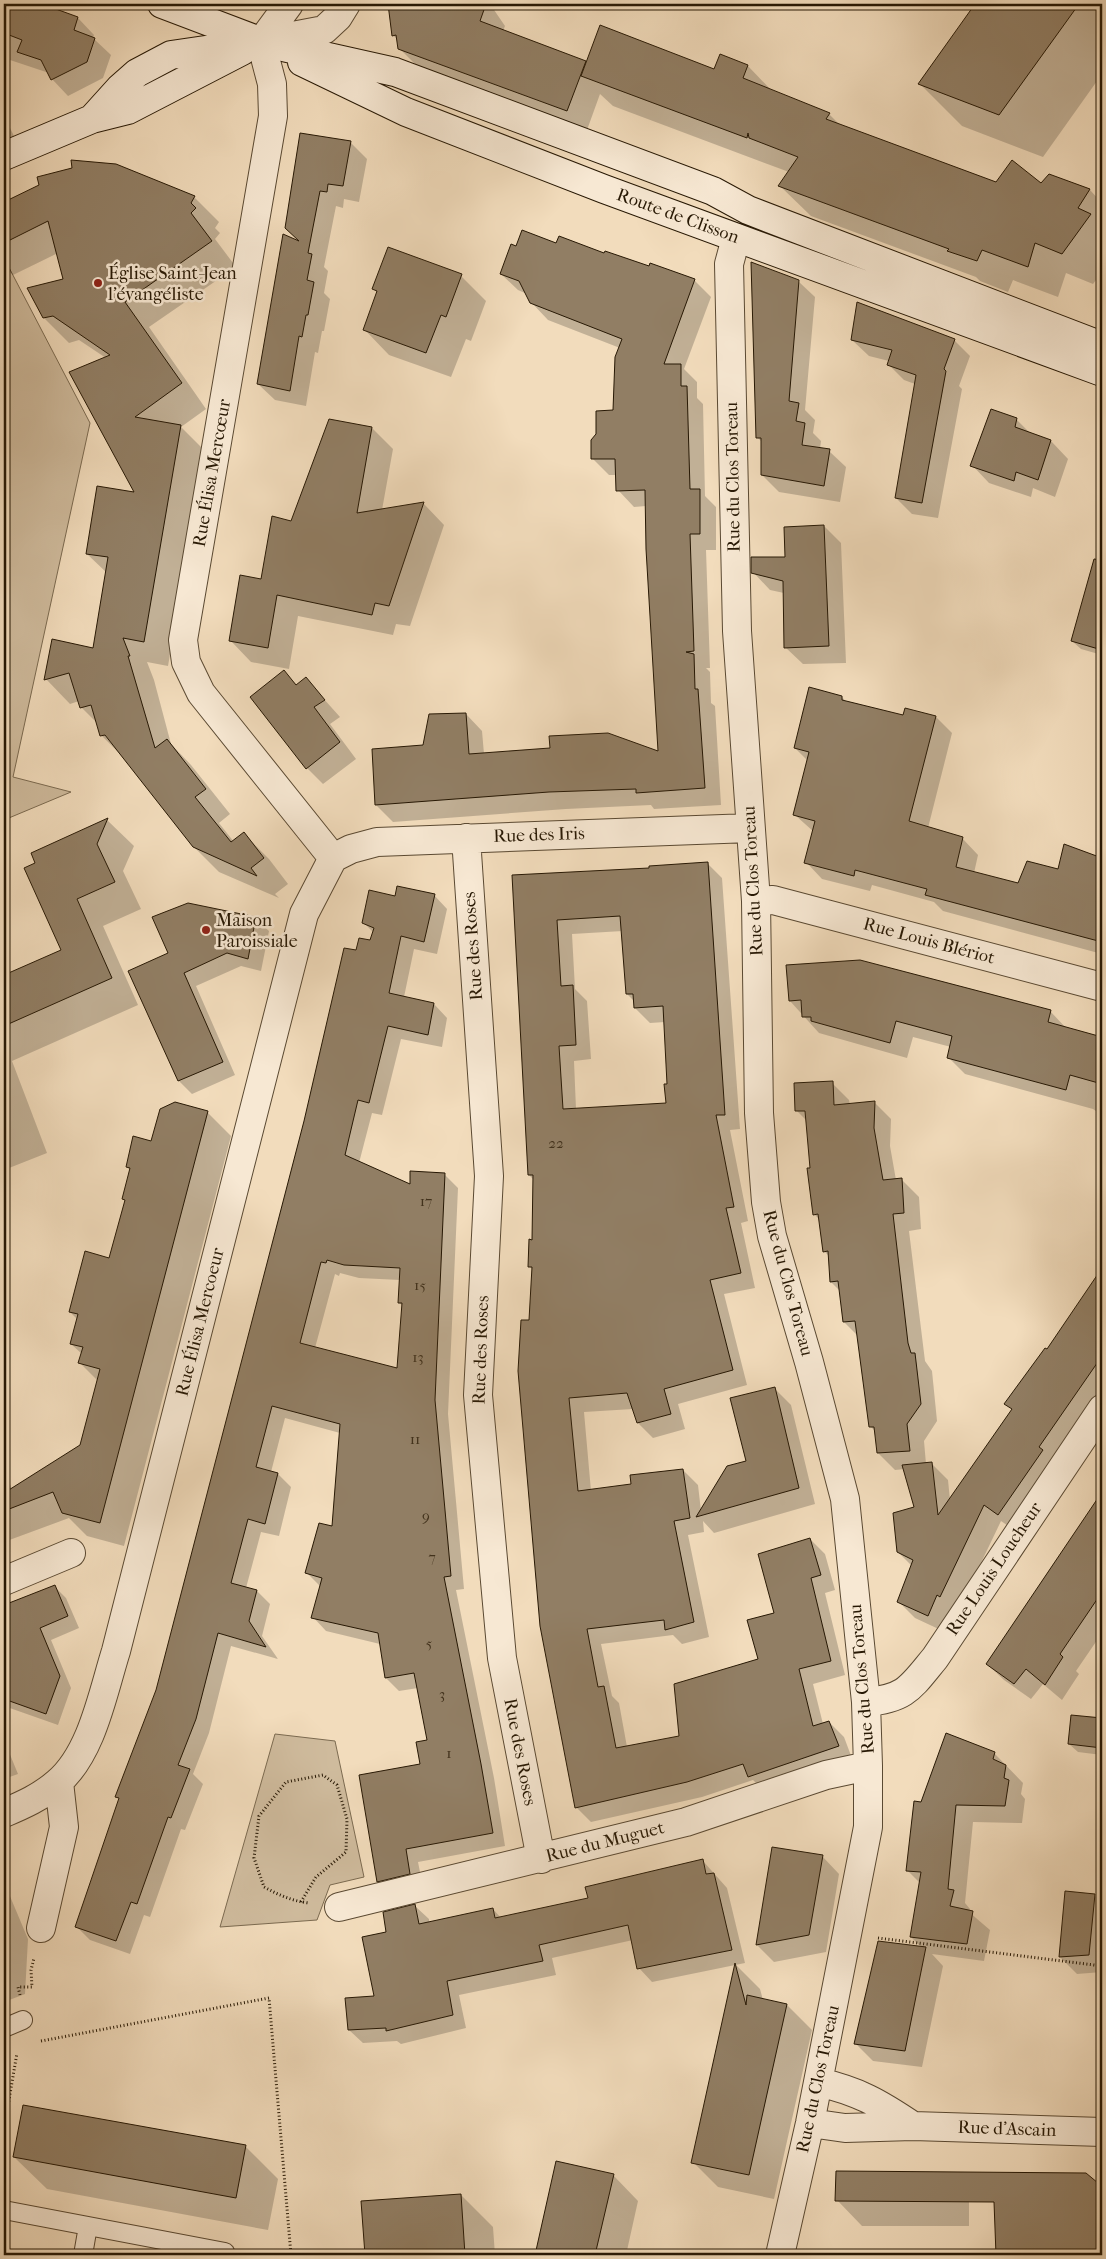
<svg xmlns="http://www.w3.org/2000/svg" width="1106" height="2259" viewBox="0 0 1106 2259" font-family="'IM FELL French Canon',serif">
<rect width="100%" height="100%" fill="#f2dcbc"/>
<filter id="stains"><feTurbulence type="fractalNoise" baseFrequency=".004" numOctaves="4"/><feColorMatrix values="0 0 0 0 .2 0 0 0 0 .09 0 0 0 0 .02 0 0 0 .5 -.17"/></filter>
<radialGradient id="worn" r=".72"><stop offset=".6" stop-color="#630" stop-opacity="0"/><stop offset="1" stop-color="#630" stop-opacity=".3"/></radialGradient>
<path fill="#cfbb9d" stroke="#7b6a50" d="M4,258L90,423L13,777L71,792L4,820Z
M275,1734L335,1741L364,1877L330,1885L317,1920L220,1927Z"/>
<path fill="#0003" fill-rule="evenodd" d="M4,4H38L78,18L94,35L93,38L111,55L103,78L68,96L52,79L49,73L4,58Z
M249,4H277L256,6Z
M389,4H490L505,26L503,31L586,64L715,71L720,55L748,66L773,92L829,114L842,127L997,183L1041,185L1049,175L1090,190L1102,203V272L1093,284L1066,273L1058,297L1013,280L1008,292L980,281L976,277L811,216L780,186L789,172L613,106L600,94L587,130L419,68L399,48L398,40L393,35Z
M976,4H1102V74L1043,157L962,126L919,83Z
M4,116L16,140L4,146Z
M350,142L367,159L359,202L344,199L343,208L336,206L324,267L328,271L324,293L330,299L324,331H322L318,353L315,352L306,406L275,400L258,384L302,244L286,227Z
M115,166L194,197L219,222L215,228L220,233L215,239L236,267L149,327L206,409L181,427L205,451L168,666L147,662L154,680L171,744L191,765L230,814L219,823L234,842L244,834L269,859L288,884L275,894L279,898L219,872L194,847L126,760L101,735L98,724L81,707L79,701L70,704L46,679L94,649L107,573L87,554L136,494L106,358L79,340L69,343L44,318L65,280L58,253L13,275L4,266V204L41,186Z
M557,244L605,255L694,280L711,297L684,369L697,382V398L703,404L705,496L716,507V550H706L710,668H706L710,672L711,703L715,706L721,805L654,809L651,805L566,809L393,822L376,805L373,750L425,746L466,714L482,731L484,754L659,753L646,506L634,507L618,490L617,475H609L593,459L614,412L620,348L548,320L531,302L527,294L518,290L501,274L517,248Z
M461,276L486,301L471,341L466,339L451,377L389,355L364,329L378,293L374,289Z
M798,281L815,297L805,410L815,420L813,433L821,441L820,449L829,451L846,467L840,502L779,492L762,475V442L757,437Z
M852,340H954L970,356L959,386L962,389L938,518L912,514L896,498L915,384L904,380L888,364L889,361L869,356Z
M992,410L1017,420L1031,434L1051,441L1068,459L1055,497L1033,488L1031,497L989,483L972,465Z
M372,428L393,449L382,510L424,504L444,525L410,626L396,624L393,635L298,616L289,669L251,662L230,640L292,523Z
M824,526L841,543L846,663L803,664L785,647L784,593L770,590L753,572L786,558Z
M1082,606L1102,611V655L1081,649L1072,641Z
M284,672L297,685L306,679L340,717L330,724L356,759L323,784L307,768Z
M842,697L847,703L904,717H936L952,733L928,828L962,838L978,855L974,873L1019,885L1027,862L1102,880V954L943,911L934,902L872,885L870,891L822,879L806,862L814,832L795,815L808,761L795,748Z
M107,820L134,846L123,871L141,909L103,926L138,1005L12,1061L47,1153L4,1170V977L63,951L25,869Z
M707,863L722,878L740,1129L730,1130L748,1221L741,1223L755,1288L724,1294L747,1385L678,1404L685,1429L653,1438L638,1423L633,1409L584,1412L591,1491L632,1485L683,1470L698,1485L701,1511L747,1462L774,1388L791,1405L815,1504L714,1533L703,1521L704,1532L688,1535L709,1637L682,1644L673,1635L601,1644L612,1696L619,1703L627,1747L681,1737L760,1660L775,1614L810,1539L825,1554L835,1590L825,1593L845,1675L813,1684L823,1724L829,1722L844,1737L853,1761L764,1791L753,1780L702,1797L591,1822L576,1807L530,1321L533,1270L529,1266L533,1241L534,1180L529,1175L514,876L650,869ZM623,931L627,994L635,1002V1008L650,1023L665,1022L669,1085L667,1104L576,1109L574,1061L591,1059L587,1001L575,989L572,934Z
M434,895L447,909L437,954L414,949L404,997L434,1004L447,1018L442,1047L401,1039L382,1115L372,1113L359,1163L411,1186L444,1174L458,1188L448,1414L464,1589L456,1590L494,1778L505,1846L418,1862L423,1887L392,1894L378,1881L422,1765L428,1741L418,1688L399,1691L386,1678L380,1644L326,1631L313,1617L321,1587L307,1573L333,1528L340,1433L285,1418L271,1472L278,1474L291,1487L279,1536L261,1532L246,1588L257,1591L270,1604L262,1636L278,1659L231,1646L209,1733L193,1774L203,1784L185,1830L181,1829L150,1917L144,1915L130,1954L90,1940L76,1926L120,1800L116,1796L157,1690L357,952L371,942L374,933L364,923L396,897ZM340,1273L359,1278L400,1280L399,1303L403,1306L398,1370L315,1348L335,1274L339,1276Z
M255,918L269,931L261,971L241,966L196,986L235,1075L192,1094L179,1081L129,972Z
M788,966L1050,1011L1067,1029L1102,1038V1115L1093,1109L965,1074L949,1058L951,1047L913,1037L907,1058L819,1033L790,1001Z
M832,1083L849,1100L850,1105L874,1102L891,1119L890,1146L896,1180H902L919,1197L921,1229L909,1231L925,1361L932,1371L937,1421L924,1441L926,1464L931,1463L948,1480L950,1500L1013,1410L1006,1404L1047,1351L1102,1270V1396L1014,1530L1001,1521L957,1613L945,1632L915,1618L899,1602L912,1566L898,1552L916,1508L905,1469L895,1470L878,1453L876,1432L870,1426L858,1336L844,1322L840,1291L831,1282L830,1257L824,1251L820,1220L814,1214L807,1121L797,1111Z
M207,1112L231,1136L124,1546L87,1536L69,1518L4,1542V1467L12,1490L81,1446L98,1381L80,1363L82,1354L71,1344L78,1320L70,1312L110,1259L126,1202L124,1199L131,1171L127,1167L152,1142Z
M1102,1497V1633L1076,1671L1079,1674L1062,1700L1043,1684L1031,1699L1004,1680L987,1664Z
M54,1586L66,1598L79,1628L51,1640L71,1688L58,1725L4,1706V1607Z
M1072,1716L1102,1719V1755L1078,1752L1069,1744Z
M4,1740L18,1774L4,1779Z
M994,1753L1023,1783L1021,1794L1025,1799L1022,1823L973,1822L965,1903L970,1909L969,1912L990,1930L984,1961L932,1954L943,1966L922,2067L873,2061L856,2044L922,1948L911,1937L920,1883L907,1870L922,1803Z
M773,1848L822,1856L839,1874L826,1952L774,1962L757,1945Z
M703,1861L727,1888L745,1963L652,1982L639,1968L633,1940L552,1958L556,1975L459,1995L466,2028L401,2044L397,2041L363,2043L349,2030L376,1997L388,1933L415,1906L429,1919V1923L493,1909L501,1918L589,1899Z
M4,1882L28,1939L25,1994L4,2002Z
M1094,1895L1102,1903V1972L1077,1974L1060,1957Z
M736,1965L760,1989L763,2000L787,2005L812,2030L774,2199L718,2187L693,2162Z
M245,2146L278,2179L268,2230L47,2189L14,2157Z
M557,2163L613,2175L638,2201L626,2255H536Z
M994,2174H1086L1102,2190V2255H998Z
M461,2195L493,2227L495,2255H367L363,2202Z
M969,2199V2226H862L837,2200Z
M4,2248L42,2255H4Z"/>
<path fill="#917e64" stroke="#271804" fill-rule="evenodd" d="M4,4H42L78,17L74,30L95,38L87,62L51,80L41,60L17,52L22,40L4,33Z
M388,4H486L480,21L586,61L567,111L398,49L396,35L392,36Z
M975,4H1079L999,115L918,84Z
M600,25L714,69L720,54L748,65L743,78L830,113L826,119L996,182L1012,160L1041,183L1049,174L1090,189L1078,208L1091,214L1062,254L1035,243L1028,267L982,250L977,261L947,251L949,249L778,186L798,157L749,138L748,133L747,138L581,76Z
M300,133L351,141L343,186L328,184L327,192L320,191L308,253L312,254L307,280L314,282L308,315H306L302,337L299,336L290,391L257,384L283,234L299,241L285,228Z
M71,160L116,164L195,196L191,203L196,208L191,213L212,241L125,302L182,383L135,417L181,425L144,642L123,638L130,656H128L155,748L167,739L206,789L195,797L231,842L244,832L264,858L251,868L257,876L193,847L105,735L100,736L91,705L80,708L69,673L44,680L52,639L93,648L108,557L86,554L97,486L134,492L69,372L110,355L53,316L43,318L27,288L63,279L48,221L4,243V202L39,185L37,177L72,168Z
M522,230L556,243L559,236L604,253L605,251L649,266L650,263L695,279L664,364H681V386H687L690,489H700V534H690L694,651L686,652L694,654L695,689H698L705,788L636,793V789L549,792L375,805L372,749L423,745L429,714L466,713L469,754L550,748L549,736L608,733L658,751L646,549L645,490L616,491L615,459H591V440L596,434V411L613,410L615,357L622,339L530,303L519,281L500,274L511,244L516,246Z
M388,247L462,274L446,317L441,315L426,353L363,330L377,291L372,289Z
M751,262L799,280L789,401L799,403L796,421L805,423L802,445L830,449L824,486L761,475V438H756Z
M857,302L955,339L944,369L946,371L922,503L895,498L916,375L887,365L892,350L851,340Z
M991,409L1017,418L1015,427L1051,440L1038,480L1016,472L1014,481L970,466Z
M329,419L372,427L357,513L424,502L389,606L375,603L372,615L277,595L268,648L229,641L240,575L261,579L272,516L291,521Z
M824,525L829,646L784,648L783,581L751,573V557H785L784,527Z
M1094,559L1102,560V650L1071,641Z
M284,670L296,685L306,677L325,700L314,707L340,742L306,769L250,697Z
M809,687L842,696V700L903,715L905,708L936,716L909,821L963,837L956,867L1018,883L1027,861L1058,869L1064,844L1102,858V942L925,895L927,889L855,870L854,876L804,863L815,821L793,815L809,752L794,748Z
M108,818L97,844L115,882L77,899L112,978L4,1026V975L61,950L24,868L35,863L31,853Z
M708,862L725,1115H716L734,1207L726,1208L741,1273L710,1280L733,1370L664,1389L671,1414L637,1423L627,1393L569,1398L578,1491L631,1484L630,1475L683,1469L690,1518L674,1521L694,1622L665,1630L664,1620L587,1629L598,1687L604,1686L616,1748L679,1736L674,1684L758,1659L747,1620L774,1613L758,1554L810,1538L821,1575L811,1578L831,1661L799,1669L813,1726L829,1721L839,1746L748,1777L743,1764L687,1782L575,1808L540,1626L518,1371L521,1320H529L532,1267H528L529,1239L532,1240L533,1175H528L512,875L649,868V866ZM620,916L626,994H633L634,1008L663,1006L667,1084H664L666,1103L563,1109L559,1046L576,1045L573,985L561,986L557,920Z
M397,886L435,894L424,942L401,936L389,993L434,1003L428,1035L388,1026L369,1103L358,1100L345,1155L410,1184V1171L445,1173L435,1400L451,1576L444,1577L481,1764L493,1833L406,1849L410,1874L377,1882L359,1775L420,1764L416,1742L427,1740L414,1673L385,1678L378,1633L311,1618L322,1578L305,1573L319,1523L332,1526L340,1424L272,1406L256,1467L278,1473L265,1524L248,1519L231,1583L257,1590L249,1621L266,1647L218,1633L196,1719L178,1765L190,1769L171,1818L168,1817L137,1904L131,1902L116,1941L75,1927L119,1798L115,1797L156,1690L304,1121L344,948L356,950L359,938L370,940L374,928L362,923L369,890L395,896ZM327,1260L344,1265L400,1268L398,1303H402L397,1368L300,1343L321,1262L326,1263Z
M188,903L256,917L248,959L227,953L184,973L223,1062L178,1081L128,971L168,953L152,917Z
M860,960L1051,1010L1048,1022L1102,1037V1084L1070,1075L1066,1090L947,1058L952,1036L896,1021L890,1043L811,1021V1017H802L801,1000L789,1001L786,965Z
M833,1081L834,1105L875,1101L874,1128L883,1180L902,1178L904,1213L893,1214L908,1343L911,1353H915L921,1404L907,1424L910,1451L877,1453L874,1427H869L855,1321L843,1322L838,1281L830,1282L828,1251L823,1252L818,1214L813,1215L807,1168H810L805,1111H795L794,1083Z
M175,1102L208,1111L100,1523L62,1513L53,1492L4,1511V1493L80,1445L100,1369L78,1363L83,1347L70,1344L78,1314L69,1312L85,1251L109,1258L125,1200L122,1199L130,1168L126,1167L133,1136L151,1141L160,1109Z
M1102,1268V1356L1039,1447L1043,1450L998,1515L984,1505L940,1597L937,1595L928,1616L897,1602L913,1560L897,1552L893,1513L914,1507L902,1465L932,1462L938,1515L1012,1409L1004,1404L1045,1348L1047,1349Z
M775,1387L799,1488L696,1517L727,1466L746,1461L730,1398Z
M1102,1492V1592L1060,1654L1063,1657L1045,1685L1026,1669L1014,1684L986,1664Z
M55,1585L68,1616L40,1628L60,1676L46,1714L4,1699V1605Z
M1071,1715L1102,1718V1748L1068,1744Z
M946,1733L995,1752L993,1759L1006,1765L1004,1778L1009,1780L1005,1806L956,1805L948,1889L954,1890L950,1906L973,1911L967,1944L910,1937L921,1872L906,1871L914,1801L921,1802Z
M772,1847L823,1855L809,1935L756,1945Z
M703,1859L706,1874L714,1873L732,1950L637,1969L628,1925L539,1945L543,1961L447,1981L453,2015L386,2031V2028L348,2030L345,1998L374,1996L362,1937L386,1932L383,1912L415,1904L419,1924L493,1908L495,1918L588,1898L585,1887Z
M1065,1891L1095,1894L1089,1955L1059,1957Z
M878,1941L926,1947L905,2051L854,2044Z
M735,1963L746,2005L747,1995L787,2004L749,2175L691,2163Z
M23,2105L246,2145L236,2198L13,2157Z
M556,2161L614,2174L595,2255H535Z
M836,2171L1086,2173L1098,2183V2255H996L994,2202L835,2201Z
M461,2194L465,2255H365L361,2201Z"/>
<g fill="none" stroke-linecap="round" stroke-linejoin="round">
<defs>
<path id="lane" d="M4,2028L23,2020
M4,2210L225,2252
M83,2255L88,2226"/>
<path id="street" d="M261,42L272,84L273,116L183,640L186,662L201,693L333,858
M261,42L324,30L338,17L346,4
M261,42L289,4
M736,238L729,264L737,631L756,901L759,1113L766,1202L772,1236L809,1362L845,1499L866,1702L868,1766V1827L810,2123L780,2255
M466,838L489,1176L478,1395L502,1658L541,1859
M333,858L351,849L377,842L750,828
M756,901L773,900L1102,987
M4,1581L71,1553
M866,1702C906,1699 911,1687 935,1658L1102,1409
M4,1813C23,1805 41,1797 57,1783C92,1754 103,1692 116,1651L304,914L333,858
M339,1907L686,1822L826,1775L868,1766
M41,1928L64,1827L59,1782
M810,2123L845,2128L913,2126C879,2103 858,2091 818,2082
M913,2126L1102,2132"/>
<path id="secondary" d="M162,4L257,40
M302,62L406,112L604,189L1102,372
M92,119L120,88L137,73L171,55L261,42L395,72L713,191L748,210L1102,346
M4,156L92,119L128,110L242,51"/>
</defs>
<use href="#lane" stroke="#5a4932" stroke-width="20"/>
<use href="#street" stroke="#5a4932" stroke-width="30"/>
<use href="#secondary" stroke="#271804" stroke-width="30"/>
<path stroke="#271804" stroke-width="3" stroke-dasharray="1 2.5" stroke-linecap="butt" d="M301,1902L316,1877L346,1852L347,1819L337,1785L323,1775L286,1782L259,1816L254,1858L264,1887C279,1895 292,1901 309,1903
M878,1938L1102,1966
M20,1995L18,1987H32L31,1970L34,1958
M41,2041L269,1998L291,2255L252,2253
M4,2129L17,2053"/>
<use href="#lane" stroke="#f7e8d3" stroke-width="18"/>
<use href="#street" stroke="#f7e8d3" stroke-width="28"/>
<use href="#secondary" stroke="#f7e8d3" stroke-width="28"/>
</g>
<g fill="#8f2418" stroke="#f7e8d3" stroke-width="2">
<circle cx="98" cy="283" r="5"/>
<circle cx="206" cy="930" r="5"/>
</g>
<g text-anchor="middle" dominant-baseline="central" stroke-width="5" stroke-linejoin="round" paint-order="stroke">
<g font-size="15" fill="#42321c">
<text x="556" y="1143">22</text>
<text x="426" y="1201">17</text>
<text x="420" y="1285">15</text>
<text x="418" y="1357">13</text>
<text x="415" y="1439">11</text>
<text x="426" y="1516">9</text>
<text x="432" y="1557">7</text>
<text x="429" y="1643">5</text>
<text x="442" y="1694">3</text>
<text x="449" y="1753">1</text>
</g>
<g font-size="18" fill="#271804" stroke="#f7e8d3">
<text transform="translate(678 216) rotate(20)">Route de Clisson</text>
<text transform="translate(212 473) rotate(-80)">Rue Élisa Mercœur</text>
<text transform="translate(733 477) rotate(-91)">Rue du Clos Toreau</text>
<text transform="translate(539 835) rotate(-2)">Rue des Iris</text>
<text transform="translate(753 881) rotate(-93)">Rue du Clos Toreau</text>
<text transform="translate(929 941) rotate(15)">Rue Louis Blériot</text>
<text transform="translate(473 946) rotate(-94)">Rue des Roses</text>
<text transform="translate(788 1283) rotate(75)">Rue du Clos Toreau</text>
<text transform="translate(200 1322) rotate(-76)">Rue Élisa Mercoeur</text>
<text transform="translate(481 1350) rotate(-88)">Rue des Roses</text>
<text transform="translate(994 1569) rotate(-56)">Rue Louis Loucheur</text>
<text transform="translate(862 1679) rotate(-95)">Rue du Clos Toreau</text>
<text transform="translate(520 1752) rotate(79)">Rue des Roses</text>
<text transform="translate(605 1842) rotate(-14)">Rue du Muguet</text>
<text transform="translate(818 2079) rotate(-78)">Rue du Clos Toreau</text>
<text transform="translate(1007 2129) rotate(2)">Rue d'Ascain</text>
</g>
<g font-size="18" fill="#271804" stroke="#f7e8d3" text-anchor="start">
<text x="108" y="273">Église Saint-Jean<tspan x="108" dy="21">l'évangéliste</tspan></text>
<text x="216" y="920">Maison<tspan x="216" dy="21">Paroissiale</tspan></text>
</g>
</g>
<rect width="1106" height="2259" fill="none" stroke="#f2dcbc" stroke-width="20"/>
<rect x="5" y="5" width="1096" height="2249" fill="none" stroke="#271804" stroke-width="2.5"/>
<rect x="10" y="10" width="1086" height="2239" fill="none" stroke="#271804"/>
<rect width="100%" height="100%" filter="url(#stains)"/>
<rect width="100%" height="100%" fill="url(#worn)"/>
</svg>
